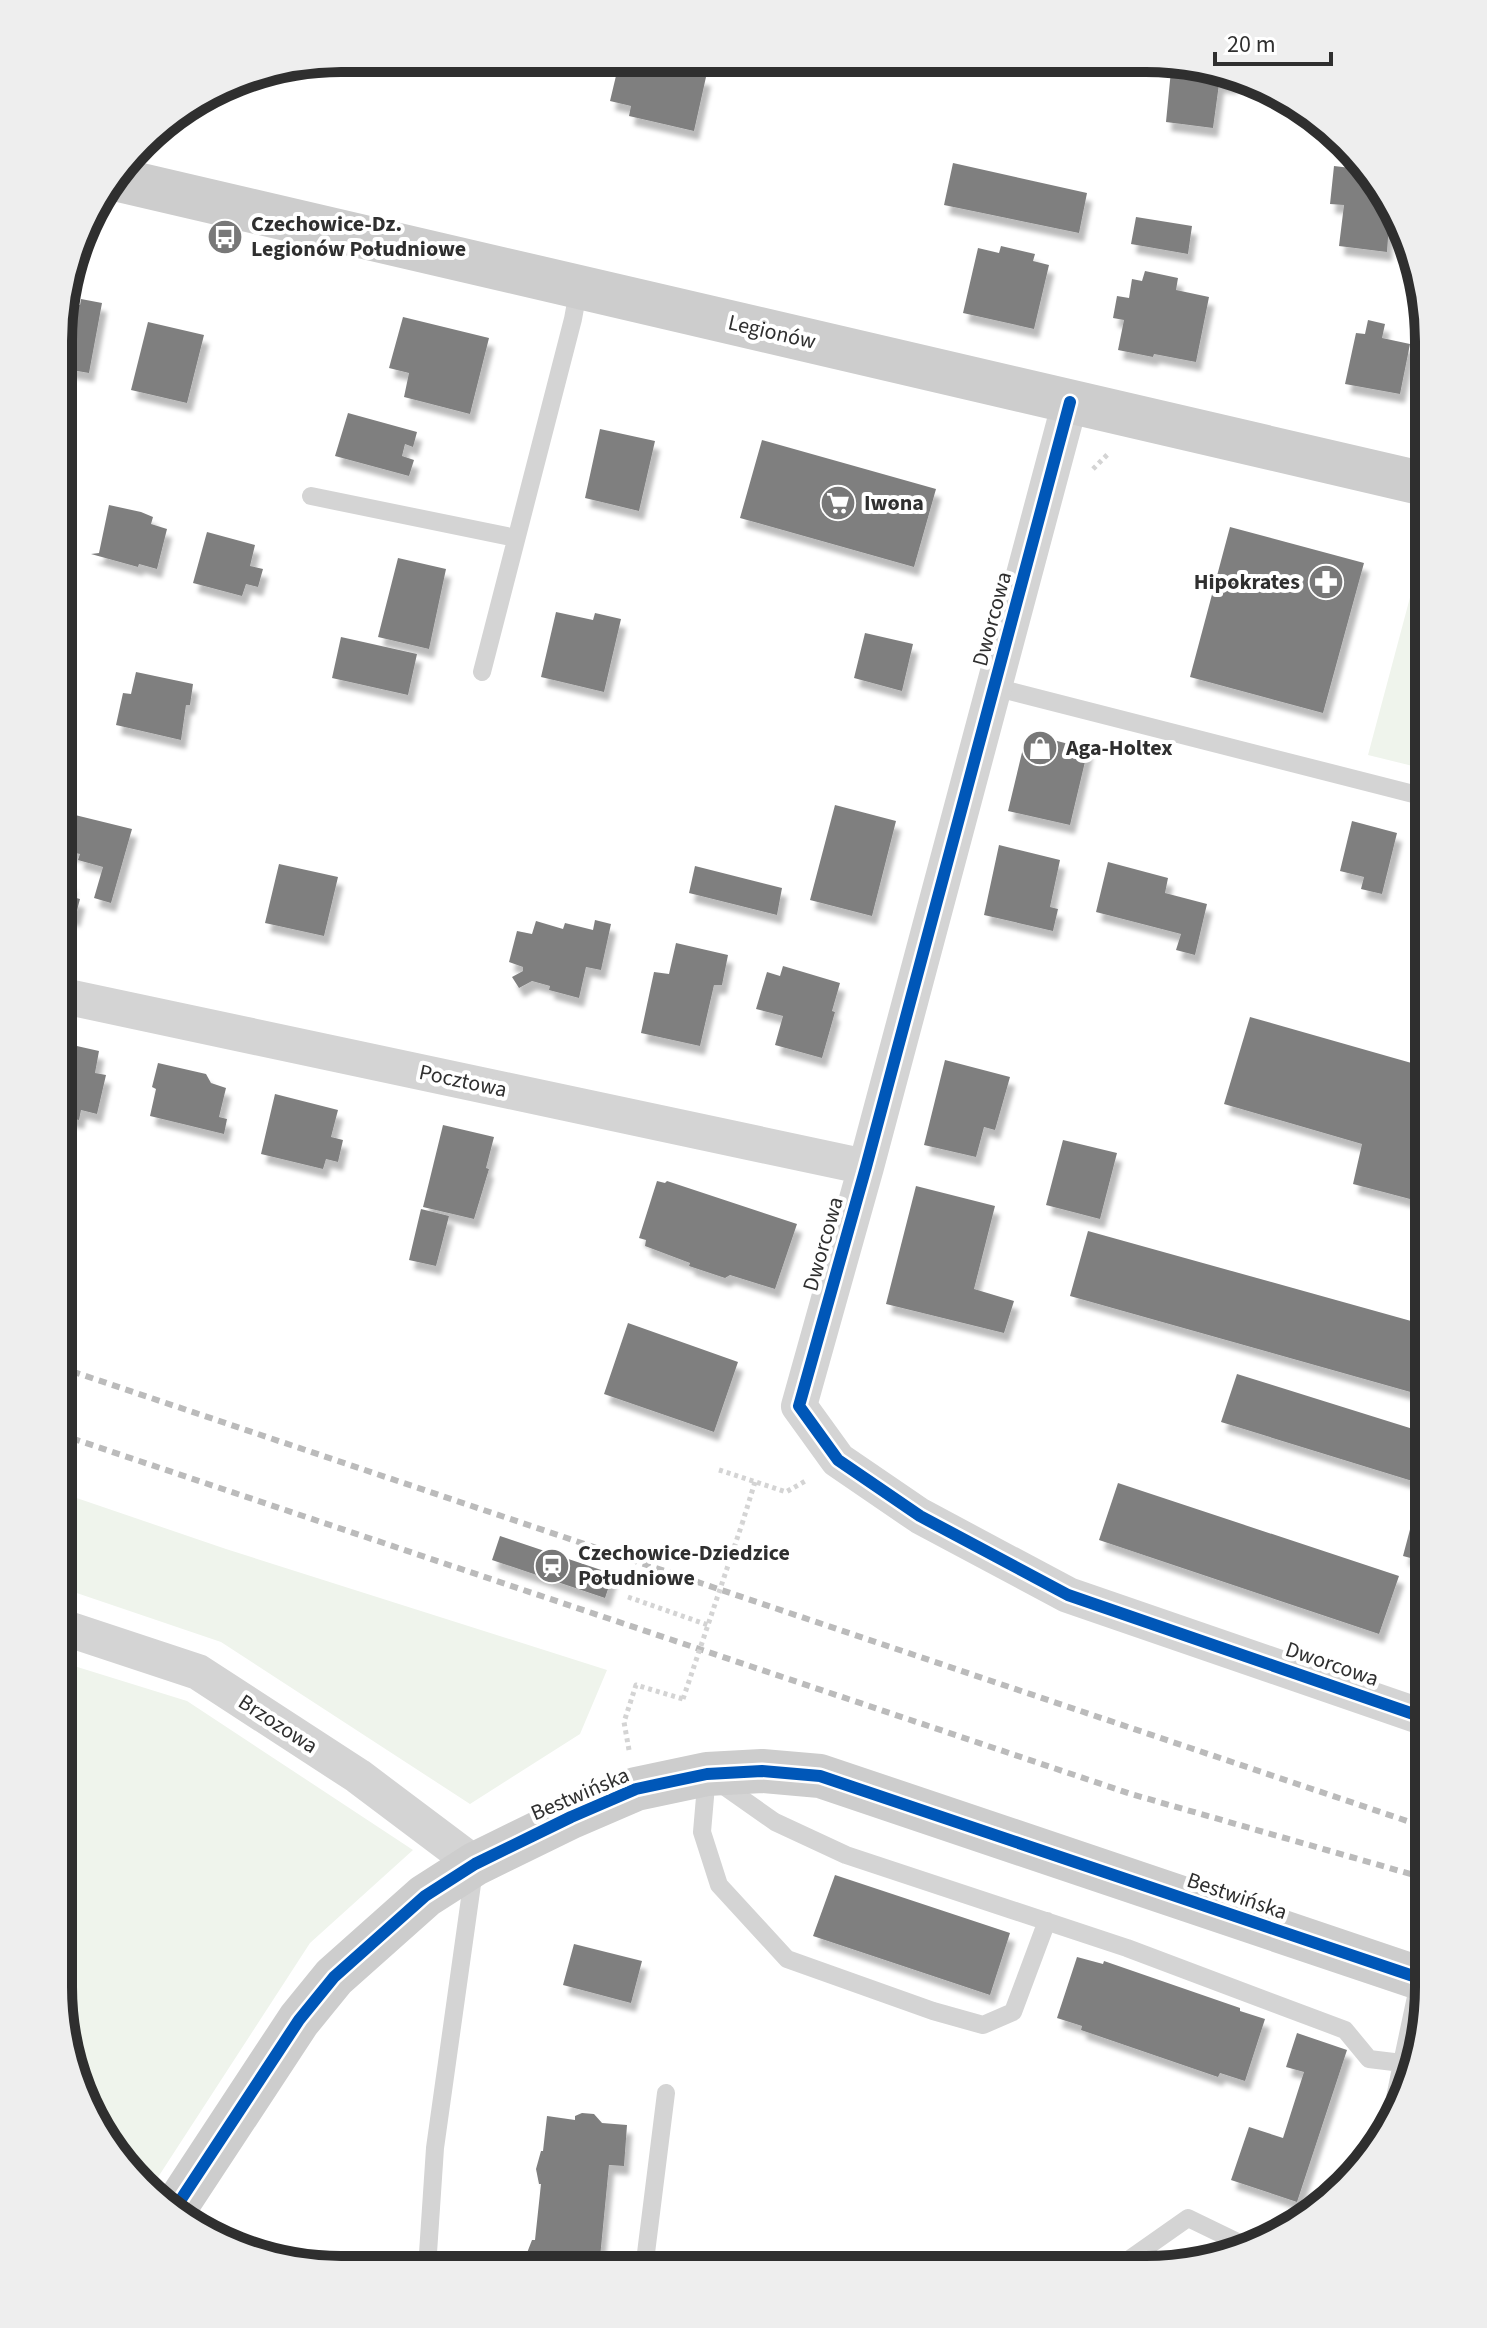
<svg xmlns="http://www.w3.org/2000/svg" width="1487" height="2328" viewBox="0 0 1487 2328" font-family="'Source Sans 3',sans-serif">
<defs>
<filter id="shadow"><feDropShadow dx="5" dy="9" stdDeviation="2" flood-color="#0004"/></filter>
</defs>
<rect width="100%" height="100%" fill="#fff"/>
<path fill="#eff4ec" d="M1424,545L1429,546V770L1368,755Z
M59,1492L226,1549L607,1670L580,1734L470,1804L221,1642L59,1587Z
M58,1661L187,1701L413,1850L310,1943L151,2188L80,2096L58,1987Z"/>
<path fill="#7f7f7f" filter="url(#shadow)" d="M620,59L706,77L694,131L629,116L631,106L610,101Z
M1172,60H1184L1233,81L1232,85L1219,84L1213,128L1166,122Z
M953,163L1087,193L1079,233L944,205Z
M1334,166L1359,169L1390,210L1387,252L1339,246L1344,205L1330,204Z
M1136,217L1192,226L1188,254L1131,244Z
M1001,246L1035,254L1033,261L1049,265L1034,329L963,313L978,248L999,253Z
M1145,271L1178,278L1176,290L1209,297L1196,362L1154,354L1153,357L1118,350L1124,320L1113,318L1117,296L1129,298L1132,279L1142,281Z
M81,299L102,303L89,373L60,368V304L61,302L80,305Z
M403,317L489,338L470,414L404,397L409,373L389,368Z
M1368,320L1385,324L1382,338L1410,344L1400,394L1345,384L1356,333L1365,334Z
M148,322L204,335L187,403L131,390Z
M348,413L417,432L413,447L405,444L402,456L414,460L409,476L335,456Z
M600,429L655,441L639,511L585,498Z
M762,440L936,489L914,567L740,518Z
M109,505L141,512L153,517L151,524L167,529L157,569L139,564L138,567L91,554L99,553Z
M1230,527L1364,563L1323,713L1190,677Z
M207,532L255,545L250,566L263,569L258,587L246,584L242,596L193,583Z
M398,558L446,569L429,649L378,637Z
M556,612L593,620L595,613L621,619L604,692L541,677Z
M865,633L913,644L902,691L854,678Z
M341,637L417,654L408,695L332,678Z
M136,672L193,684L190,705H186L181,740L116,725L123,693L131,694Z
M1034,735L1088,749L1070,825L1008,811L1025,740Z
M835,805L896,821L872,916L810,900Z
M75,815L132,829L111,903L94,898L103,867L78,860L80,854L66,851Z
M1352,821L1397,833L1382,894L1361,889L1364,877L1340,871Z
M999,845L1060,860L1050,907L1058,909L1053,931L984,915Z
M1108,862L1168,878L1165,893L1207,904L1195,955L1176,950L1181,934L1096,912Z
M279,864L338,877L324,936L265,923Z
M695,866L782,888L777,915L689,893Z
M60,880L72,883L69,896L80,899L75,918L65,915L61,931Z
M595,920L611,924L601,970L586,967L579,998L549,990L550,986L532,981L519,988L512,977L523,971V967L509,962L517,931L532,934L536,921L563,929L565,923L593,930Z
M676,943L728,955L722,985H714L700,1046L641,1033L654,972L669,974Z
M783,966L840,983L832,1011L835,1012L822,1058L775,1045L783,1016L756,1009L767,972L780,976Z
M1250,1017L1429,1068V1204L1353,1184L1362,1144L1224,1104Z
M59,1042L99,1051L95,1073L106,1075L97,1114L81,1110L79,1120L65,1117L67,1107L59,1105Z
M945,1060L1010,1077L995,1130L984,1127L976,1157L924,1145Z
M158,1063L206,1074L211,1083L226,1088L219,1117L227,1119L224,1134L150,1116L156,1089L152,1087Z
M275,1094L338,1110L331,1137L343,1140L338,1162L326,1159L323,1169L261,1154Z
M443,1125L494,1137L486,1168L489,1169L474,1219L423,1207Z
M1063,1140L1117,1153L1100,1219L1046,1205Z
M657,1181L665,1183L667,1181L797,1224L775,1289L730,1275L725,1278L689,1266L690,1263L645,1246L646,1240L639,1238Z
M916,1186L995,1206L974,1289L1014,1301L1004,1333L886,1304Z
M421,1209L449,1216L436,1266L409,1260Z
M1088,1231L1429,1326V1341L1414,1393L1070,1296Z
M628,1323L738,1362L714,1432L604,1394Z
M1237,1374L1429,1434V1563L1403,1556L1422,1484L1221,1422Z
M1118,1483L1399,1576L1379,1634L1099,1540Z
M500,1536L613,1574L605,1598L492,1560Z
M835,1875L1010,1933L990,1995L813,1936Z
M574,1944L642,1961L631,2003L563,1985Z
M1077,1957L1103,1964L1104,1961L1240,2008V2011L1265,2019L1245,2081L1220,2073L1218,2077L1081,2030L1082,2026L1057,2018Z
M1297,2033L1347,2050L1297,2202L1231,2180L1249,2127L1283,2138L1304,2072L1286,2067Z
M582,2113L594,2114L602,2123L627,2125L624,2166L609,2165L599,2268H528L525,2258L532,2240H535L541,2184H539L536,2169L541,2151H543L547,2116L575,2120V2116Z
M703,2257L803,2267V2269H702Z"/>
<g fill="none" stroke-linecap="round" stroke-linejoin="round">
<path stroke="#d4d4d4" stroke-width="5" stroke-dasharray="4 4" stroke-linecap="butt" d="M1093,469L1108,454
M719,1470L786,1492L807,1480
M742,1524L755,1482
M628,1597L708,1625
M629,1750L624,1722L636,1685L683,1699"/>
<path stroke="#d4d4d4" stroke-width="18" d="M311,496L516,538
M482,672L573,319L579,286
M994,687L1429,798
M707,1774L702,1832L719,1885L787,1959L933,2011L983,2025L1013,2012L1047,1921
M718,1782L775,1822L846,1855L1127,1948L1345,2030L1369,2059L1402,2063L1420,1978
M1389,2128L1402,2063
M427,2268L435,2148L474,1870
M644,2269L666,2093
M1114,2270L1188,2218L1252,2249"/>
<path stroke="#d4d4d4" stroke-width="36" d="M1070,402L866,1167L799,1406L838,1460L920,1516L1068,1595L1428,1719
M59,995L866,1167
M59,1626L198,1672L358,1776L475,1864"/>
<path stroke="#cdcdcd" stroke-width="44" d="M115,179L1429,485
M172,2213L299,2020L334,1977L425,1896L475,1864L571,1817L636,1789L707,1774L762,1771L820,1776L1428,1981"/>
<path stroke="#bbb" stroke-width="6" stroke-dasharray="8 6" stroke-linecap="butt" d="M59,1367L1428,1828
M59,1434L1131,1794L1428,1879"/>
<path stroke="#d4d4d4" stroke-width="5" stroke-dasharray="4 4" stroke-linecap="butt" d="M683,1699L742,1524"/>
<defs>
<path id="cycleway" d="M1070,402L866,1167L799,1406L838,1460L920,1516L1068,1595L1428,1719
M172,2213L299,2020L334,1977L425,1896L475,1864L571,1817L636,1789L707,1774L762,1771L820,1776L1428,1981"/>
</defs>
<use href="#cycleway" stroke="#fff" stroke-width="17"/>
<use href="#cycleway" stroke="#0057b8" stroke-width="12"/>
</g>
<defs>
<symbol id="bus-disc" viewBox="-11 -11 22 22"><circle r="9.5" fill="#787878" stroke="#fff"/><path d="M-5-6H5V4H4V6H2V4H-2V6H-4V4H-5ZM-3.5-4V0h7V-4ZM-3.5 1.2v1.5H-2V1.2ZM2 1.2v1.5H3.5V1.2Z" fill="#fff"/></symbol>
<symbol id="supermarket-disc" viewBox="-11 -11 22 22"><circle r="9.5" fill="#787878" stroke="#fff"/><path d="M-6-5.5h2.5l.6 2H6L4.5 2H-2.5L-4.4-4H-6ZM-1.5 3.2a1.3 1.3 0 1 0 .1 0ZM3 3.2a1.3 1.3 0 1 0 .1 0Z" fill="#fff"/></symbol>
<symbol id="pharmacy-disc" viewBox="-11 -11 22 22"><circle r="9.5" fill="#787878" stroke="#fff"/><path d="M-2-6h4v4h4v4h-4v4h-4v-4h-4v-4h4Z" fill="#fff"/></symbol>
<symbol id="shop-disc" viewBox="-11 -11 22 22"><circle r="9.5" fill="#787878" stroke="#fff"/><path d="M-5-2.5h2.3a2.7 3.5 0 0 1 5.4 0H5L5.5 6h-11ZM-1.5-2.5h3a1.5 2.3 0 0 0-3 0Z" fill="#fff"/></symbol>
<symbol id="station-disc" viewBox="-11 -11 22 22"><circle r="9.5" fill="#787878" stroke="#fff"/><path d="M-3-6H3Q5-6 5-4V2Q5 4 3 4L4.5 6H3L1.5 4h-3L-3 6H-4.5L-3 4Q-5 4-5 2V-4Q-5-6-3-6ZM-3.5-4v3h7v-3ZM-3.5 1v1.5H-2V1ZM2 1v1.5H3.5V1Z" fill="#fff"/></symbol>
</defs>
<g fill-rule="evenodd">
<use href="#bus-disc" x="205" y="217" width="40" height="40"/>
<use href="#supermarket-disc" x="818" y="483" width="40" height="40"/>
<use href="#pharmacy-disc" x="1306" y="562" width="40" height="40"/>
<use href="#shop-disc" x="1020" y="728" width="40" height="40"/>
<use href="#station-disc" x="532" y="1546" width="40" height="40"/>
</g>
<g text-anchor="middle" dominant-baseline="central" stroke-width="8" stroke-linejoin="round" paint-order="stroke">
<g font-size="22" font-weight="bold" fill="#2f2f2f" stroke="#fff" text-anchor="start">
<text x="251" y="224">Czechowice-Dz.<tspan x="251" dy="25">Legionów Południowe</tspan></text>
<text x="864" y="503">Iwona</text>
<text x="1300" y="582" text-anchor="end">Hipokrates</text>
<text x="1066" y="748">Aga-Holtex</text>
<text x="578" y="1553">Czechowice-Dziedzice<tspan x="578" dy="25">Południowe</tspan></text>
</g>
<g font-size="22" fill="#2f2f2f" stroke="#fff">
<text transform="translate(772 332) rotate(13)">Legionów</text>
<text transform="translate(992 619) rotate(-75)">Dworcowa</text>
<text transform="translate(463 1081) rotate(12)">Pocztowa</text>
<text transform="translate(823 1244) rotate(-74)">Dworcowa</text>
<text transform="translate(1332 1664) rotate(19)">Dworcowa</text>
<text transform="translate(278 1724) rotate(33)">Brzozowa</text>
<text transform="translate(580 1794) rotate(-23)">Bestwińska</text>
<text transform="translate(1237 1896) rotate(19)">Bestwińska</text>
</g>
</g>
<path d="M0 0H1487V2328H0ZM341 72H1146A269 269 0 0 1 1415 341V1987A269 269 0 0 1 1146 2256H341A269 269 0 0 1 72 1987V341A269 269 0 0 1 341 72Z" fill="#eee" fill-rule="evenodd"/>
<path fill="none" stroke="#2f2f2f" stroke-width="10" d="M341 72H1146A269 269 0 0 1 1415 341V1987A269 269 0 0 1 1146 2256H341A269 269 0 0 1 72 1987V341A269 269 0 0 1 341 72Z"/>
<path d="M1215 52v12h116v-12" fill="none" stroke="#2f2f2f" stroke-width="4"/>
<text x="1227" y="52" font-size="24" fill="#2f2f2f" stroke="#ffffff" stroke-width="6" paint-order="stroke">20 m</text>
</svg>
